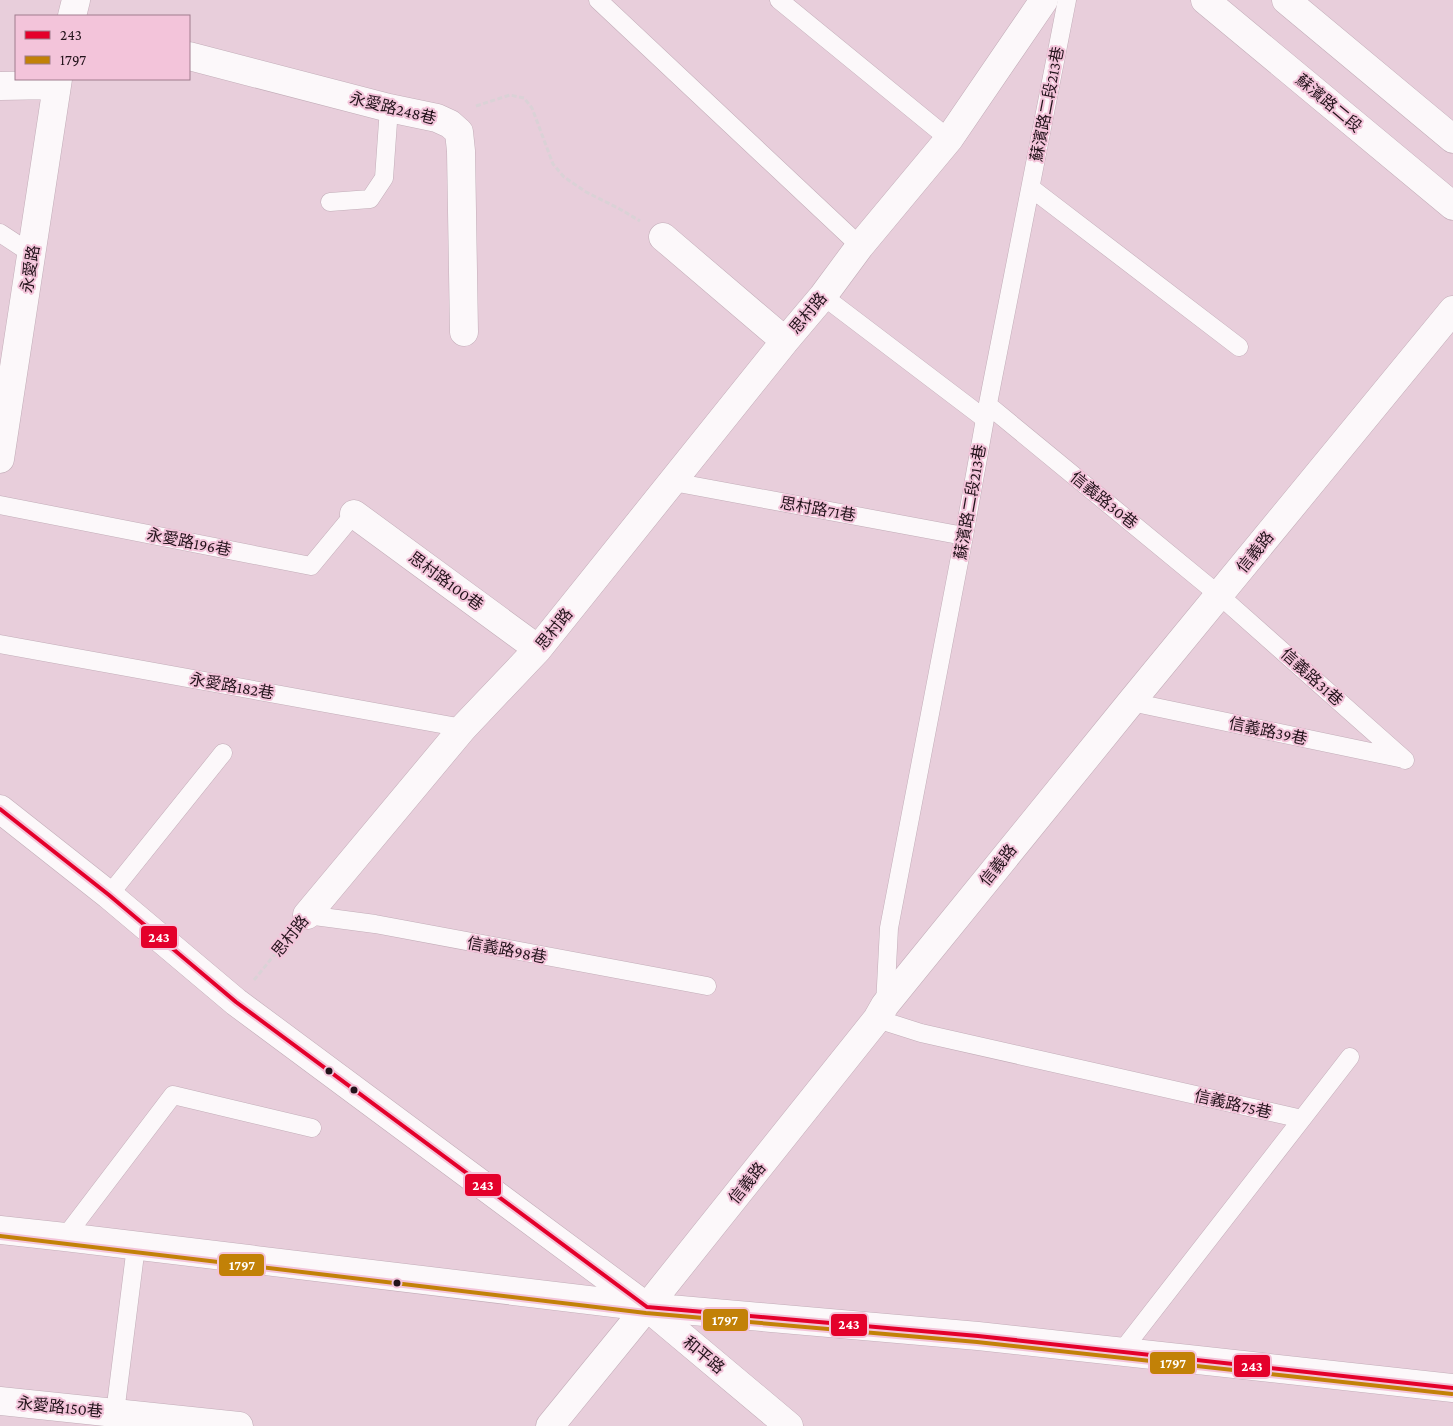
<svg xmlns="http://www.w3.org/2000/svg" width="1453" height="1426" viewBox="0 0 1453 1426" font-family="'Crimson Pro','Noto Sans TC',serif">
<rect width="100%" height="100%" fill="#e8cedb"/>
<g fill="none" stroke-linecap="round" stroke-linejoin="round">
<defs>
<path id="service" d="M598,0L860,246
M779,0L949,139
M1031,188L1239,347
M330,202L370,199L384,178L389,108
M0,233L32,254
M823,296L985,419
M988,405L1219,595L1405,760
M673,482L964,536
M0,505L311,566L354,514
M0,644L463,728
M1131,702L1404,759
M109,895L223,753
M307,915L375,924L707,986
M885,1005L889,928L964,536L985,419L1067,0
M877,1019L921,1033L1302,1119L1121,1352
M1302,1119L1350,1057
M65,1237L173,1095L312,1128
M115,1413L136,1246"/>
<path id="minor" d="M72,16L76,0
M189,56L389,108L437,118L450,124L459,132L461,151L464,332
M0,86L57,85
M663,237L785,341
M0,459L58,79
M354,514L538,649
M0,809L109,895L236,1002L647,1307L789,1426
M307,915L463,728L538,649L785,341L823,296L860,246L949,139L1044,0
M0,1401L239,1426"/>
<path id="tertiary" d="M0,1230L65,1237L647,1307L978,1336L1453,1388
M550,1426L647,1307L877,1019L885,1005L1131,702L1453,310"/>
<path id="primary" d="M1205,0L1453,206
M1286,0L1453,139"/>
</defs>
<use href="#service" stroke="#c2adb8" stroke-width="19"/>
<use href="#minor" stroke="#c2adb8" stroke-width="29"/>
<use href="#tertiary" stroke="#c2adb8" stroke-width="29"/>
<use href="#primary" stroke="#c2adb8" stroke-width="29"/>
<path stroke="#dad2d6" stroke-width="3" stroke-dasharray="5 2.5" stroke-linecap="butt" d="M476,106L510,95L524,98L532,108L553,164L564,177L586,192L618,208L640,221
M254,980L289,937"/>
<use href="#service" stroke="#fcf8fa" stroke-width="18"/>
<use href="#minor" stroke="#fcf8fa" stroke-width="28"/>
<use href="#tertiary" stroke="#fcf8fa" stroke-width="28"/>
<use href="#primary" stroke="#fcf8fa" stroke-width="28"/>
<defs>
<path id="bus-1" d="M0,809L109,895L236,1002L647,1307
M647,1307L978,1336L1453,1388"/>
<path id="bus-2" d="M0,1236L646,1313L977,1342L1452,1394"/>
</defs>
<use href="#bus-1" stroke="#f3c4da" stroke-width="8"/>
<use href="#bus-2" stroke="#f3c4da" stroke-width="8"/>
<use href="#bus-1" stroke="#e4002b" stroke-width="4"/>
<use href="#bus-2" stroke="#c28107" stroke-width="4"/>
</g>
<g fill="#23131b" stroke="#f3c4da" stroke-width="2">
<circle cx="329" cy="1071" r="4.5"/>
<circle cx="354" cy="1090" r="4.5"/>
<circle cx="397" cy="1283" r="4.5"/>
</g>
<g text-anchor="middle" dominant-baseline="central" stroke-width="4" stroke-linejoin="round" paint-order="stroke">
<g font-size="16" fill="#23131b" stroke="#f3c4da">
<text transform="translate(1329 103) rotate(40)">蘇濱路二段</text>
<text transform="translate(1047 104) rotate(-79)">蘇濱路二段213巷</text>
<text transform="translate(393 108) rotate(14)">永愛路248巷</text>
<text transform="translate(30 269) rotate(-81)">永愛路</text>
<text transform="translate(808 313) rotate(-50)">思村路</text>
<text transform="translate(1104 500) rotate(39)">信義路30巷</text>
<text transform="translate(970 502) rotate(-80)">蘇濱路二段213巷</text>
<text transform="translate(818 509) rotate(10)">思村路71巷</text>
<text transform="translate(189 542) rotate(11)">永愛路196巷</text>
<text transform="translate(1255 552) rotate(-51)">信義路</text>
<text transform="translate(446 581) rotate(36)">思村路100巷</text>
<text transform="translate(554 629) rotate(-51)">思村路</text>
<text transform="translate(1312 677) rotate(42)">信義路31巷</text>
<text transform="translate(232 686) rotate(10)">永愛路182巷</text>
<text transform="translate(1268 731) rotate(12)">信義路39巷</text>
<text transform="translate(998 865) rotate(-51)">信義路</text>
<text transform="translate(290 936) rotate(-51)">思村路</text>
<text transform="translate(507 950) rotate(11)">信義路98巷</text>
<text transform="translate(1233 1104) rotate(13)">信義路75巷</text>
<text transform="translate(747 1183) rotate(-51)">信義路</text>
<text transform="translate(704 1355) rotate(40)">和平路</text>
<text transform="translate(60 1407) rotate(6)">永愛路150巷</text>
</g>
</g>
<g stroke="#f3c4da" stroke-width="2">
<rect x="140" y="925" width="38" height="24" rx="5" fill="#e4002b"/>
<rect x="464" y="1173" width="38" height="24" rx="5" fill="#e4002b"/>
<rect x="218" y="1253" width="47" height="24" rx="5" fill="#c28107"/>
<rect x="702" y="1308" width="47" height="24" rx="5" fill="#c28107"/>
<rect x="830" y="1313" width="38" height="24" rx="5" fill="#e4002b"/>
<rect x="1149" y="1351" width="47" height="24" rx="5" fill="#c28107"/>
<rect x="1233" y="1354" width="38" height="24" rx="5" fill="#e4002b"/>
</g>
<g font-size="14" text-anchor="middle" font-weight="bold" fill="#fff">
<text x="159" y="942">243</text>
<text x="483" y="1190">243</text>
<text x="242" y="1270">1797</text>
<text x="725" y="1325">1797</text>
<text x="849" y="1329">243</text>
<text x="1173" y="1368">1797</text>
<text x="1252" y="1371">243</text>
</g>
<rect x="15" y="15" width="175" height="65" fill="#f3c4da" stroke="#a07d8e"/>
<rect x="25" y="31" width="25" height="8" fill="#e4002b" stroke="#a07d8e"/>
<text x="60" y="40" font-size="15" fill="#23131b">243</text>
<rect x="25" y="56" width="25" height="8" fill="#c28107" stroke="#a07d8e"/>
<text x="60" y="65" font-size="15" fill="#23131b">1797</text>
</svg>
